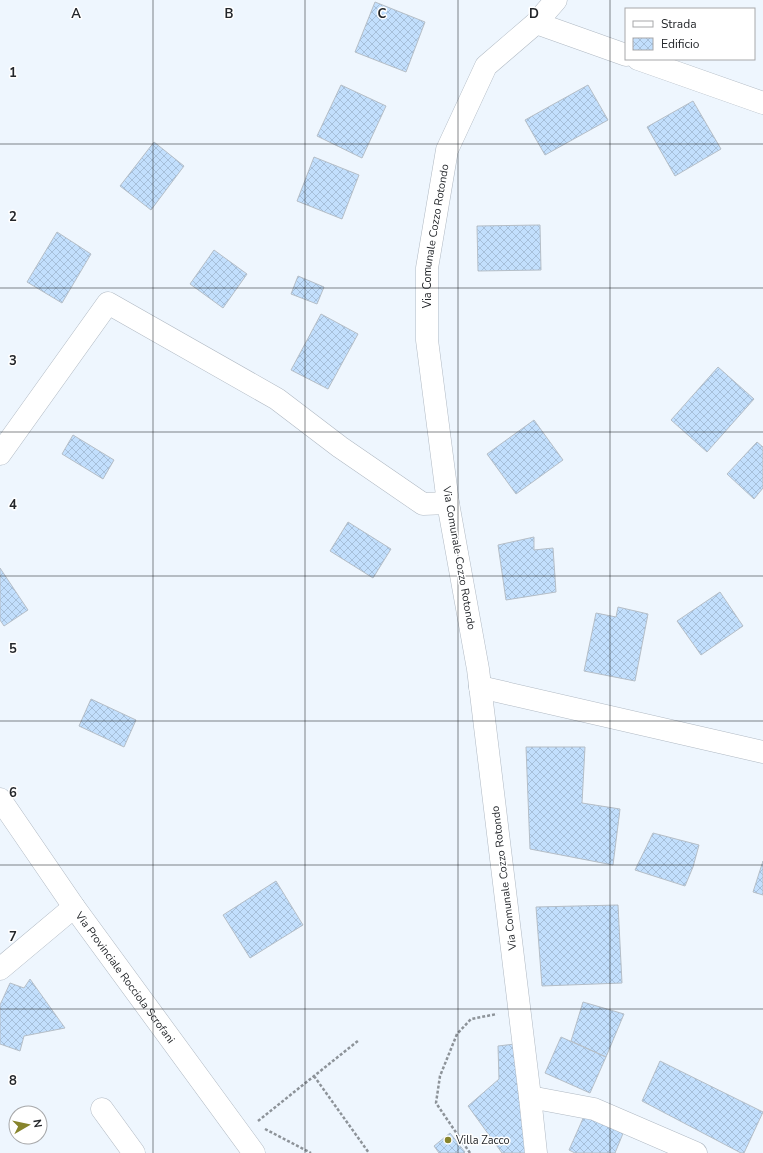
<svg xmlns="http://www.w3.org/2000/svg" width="763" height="1153" viewBox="0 0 763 1153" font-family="'Nunito Sans',sans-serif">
<defs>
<pattern id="building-cross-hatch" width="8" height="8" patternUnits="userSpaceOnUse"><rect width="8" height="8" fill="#c2dffd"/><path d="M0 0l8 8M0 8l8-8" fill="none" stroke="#a6bfd9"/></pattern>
</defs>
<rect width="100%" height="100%" fill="#eef6fe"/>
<path fill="url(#building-cross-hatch)" stroke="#b5bec7" d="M375,2L425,22L406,72L355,52Z
M341,85L386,106L362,158L317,136Z
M588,85L608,120L545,155L525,120Z
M693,101L721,149L675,176L647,127Z
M154,142L184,166L151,210L120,186Z
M314,157L359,175L342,219L297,201Z
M540,225L541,270L478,271L477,226Z
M57,232L91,254L62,303L27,282Z
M214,250L247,274L223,308L190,284Z
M298,276L324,287L317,304L291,294Z
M321,314L358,334L328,389L291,370Z
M718,367L754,399L707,452L671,420Z
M534,420L563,460L516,494L487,454Z
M73,435L114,460L103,479L62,454Z
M757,442L763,447V488L754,499L727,474Z
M348,522L391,549L373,578L330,551Z
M534,537V550L553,548L556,592L506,600L498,545Z
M0,568L28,610L4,626L0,620Z
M720,592L743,626L701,655L677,621Z
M618,607L648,614L635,681L584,671L596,613L616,617Z
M91,699L136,720L124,747L79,726Z
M526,747H585L582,803L620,809L613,865L530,849Z
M653,833L699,845L693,867L685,886L635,870Z
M763,861V895L753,892Z
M276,881L303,925L250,958L223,915Z
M618,905L622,983L542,986L536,907Z
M30,979L65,1028L24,1036L20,1051L0,1044V1005L10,983L24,988Z
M583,1002L624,1014L606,1057L571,1041Z
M561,1037L606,1057L590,1093L545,1073Z
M515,1044L526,1153H502L468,1106L499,1079L498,1046Z
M660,1061L763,1112L744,1153H741L642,1101Z
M585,1114L624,1131L615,1153H575L569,1150Z
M450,1133L465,1152L464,1153H439L434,1146Z"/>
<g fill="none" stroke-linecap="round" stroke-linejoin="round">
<defs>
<g id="minor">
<path d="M536,23L626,55"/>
<path d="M638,59L763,103"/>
<path d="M0,454L108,303L277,399L340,447L423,504L448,503"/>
<path d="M480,687L763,752"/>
<path id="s1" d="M0,799L74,907L254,1153"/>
<path d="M0,969L74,907"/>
<path d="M530,1097L594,1109L696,1153"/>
<path d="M102,1109L134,1153"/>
<path id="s2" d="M536,1153L530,1097L478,669L448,503L427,340V268L447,150L486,66L536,23L556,0"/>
</g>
</defs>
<use href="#minor" stroke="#b0b9c3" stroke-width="23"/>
<path stroke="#8d9399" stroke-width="2.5" stroke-dasharray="3 2" stroke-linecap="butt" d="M314,1076L369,1153
M258,1121L359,1040
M265,1129L311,1153
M470,1153L436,1103L440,1076L457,1034L471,1019L497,1014"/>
<use href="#minor" stroke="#fff" stroke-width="22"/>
</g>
<path fill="none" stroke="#23262a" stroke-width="1" stroke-opacity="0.55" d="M153,0V1153M305,0V1153M458,0V1153M610,0V1153M0,144H763M0,288H763M0,432H763M0,576H763M0,721H763M0,865H763M0,1009H763"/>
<circle fill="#87842c" stroke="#fff" stroke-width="1.5" cx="448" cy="1140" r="4"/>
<g text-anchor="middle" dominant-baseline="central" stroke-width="3" stroke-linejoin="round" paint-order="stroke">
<g font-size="11" fill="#23262a" stroke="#fff">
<text stroke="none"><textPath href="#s2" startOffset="925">Via Comunale Cozzo Rotondo</textPath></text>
<text transform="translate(459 558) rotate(80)">Via Comunale Cozzo Rotondo</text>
<text transform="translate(504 878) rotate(-97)">Via Comunale Cozzo Rotondo</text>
<text stroke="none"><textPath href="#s1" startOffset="218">Via Provinciale Rocciola Scrofani</textPath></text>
</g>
<g font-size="11" fill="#23262a" stroke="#fff" text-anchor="start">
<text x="456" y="1140">Villa Zacco</text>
</g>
</g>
<g font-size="13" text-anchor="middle" font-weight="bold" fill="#23262a" stroke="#fff" stroke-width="3" stroke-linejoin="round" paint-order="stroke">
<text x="76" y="18">A</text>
<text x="229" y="18">B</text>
<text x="382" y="18">C</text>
<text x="534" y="18">D</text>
<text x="13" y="77">1</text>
<text x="13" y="221">2</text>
<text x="13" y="365">3</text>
<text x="13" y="509">4</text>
<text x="13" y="653">5</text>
<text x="13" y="797">6</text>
<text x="13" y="941">7</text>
<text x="13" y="1085">8</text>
</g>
<rect x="625" y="8" width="130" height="52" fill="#ffffff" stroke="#a7a8aa"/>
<rect x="633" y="21" width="20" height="6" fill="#ffffff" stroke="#a7a8aa"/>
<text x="661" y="28" font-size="12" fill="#23262a">Strada</text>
<rect x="633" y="38" width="20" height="12" fill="url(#building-cross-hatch)" stroke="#a7a8aa"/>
<text x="661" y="48" font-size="12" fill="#23262a">Edificio</text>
<g transform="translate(28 1125) rotate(81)"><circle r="19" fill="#ffffff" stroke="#a7a8aa"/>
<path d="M0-3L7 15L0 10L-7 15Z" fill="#87842c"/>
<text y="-6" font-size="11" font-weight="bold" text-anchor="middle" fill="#23262a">N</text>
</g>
</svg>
